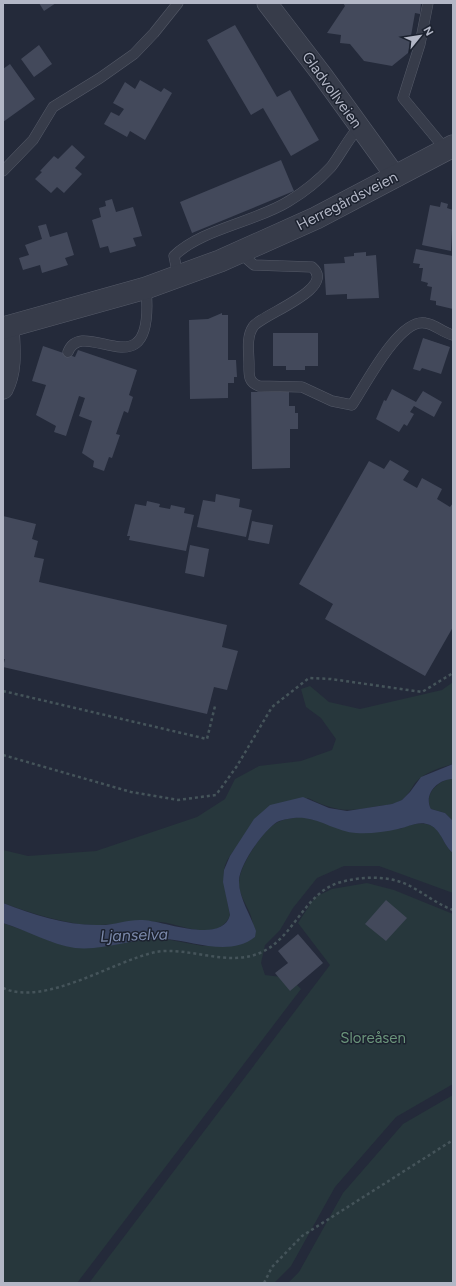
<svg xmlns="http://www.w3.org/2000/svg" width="456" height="1286" viewBox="0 0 456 1286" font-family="Figtree,sans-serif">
<rect width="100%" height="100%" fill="#242a3a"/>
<path fill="#27373c" d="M453,682V764C440,768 424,772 415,783C411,789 408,795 402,800C395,804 387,805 379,806C347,812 337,812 308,798C285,813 228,841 224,870C223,879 228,905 230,915C227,924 218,930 209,930C193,932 177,924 161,922C132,919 102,929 73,923C49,919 25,911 3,903V850L28,856L96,851L197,817L225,799L235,779L259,766L301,761L332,750L336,739L321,718L306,707L301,689L310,686L329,702L360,709L442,690Z
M448,779H453V821L445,813L431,809C424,795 435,784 448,779Z
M303,817L314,820L400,829C413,823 431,819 440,834C444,841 447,848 453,853V893L379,866H344L317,878L293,908L280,930L265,945L261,963L265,975L290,978L301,989L77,1283H3V923L37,935L52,942L165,939L203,946L241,944L255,937C254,930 253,923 251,916C247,905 238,894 239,882C239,866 264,828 278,822C286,818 295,818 303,817Z
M367,883L394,890L453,914V1084L396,1117L335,1187L291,1266L274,1283H89L330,965L298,923L315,897L332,889Z
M453,1095V1283H288L299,1272L343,1193L403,1124Z"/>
<path fill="#3a4562" d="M453,764V779C438,779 423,794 431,809L445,813L453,821V853C443,845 442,831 430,825C418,820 409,827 398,829C385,832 369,834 356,833C338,832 322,820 304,818C296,817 284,819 277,822C264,830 238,866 239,882C239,898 251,916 256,931L255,937C230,957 193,941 166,939C136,937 106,951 75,948C51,945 27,930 3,923V903C34,915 67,926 101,925C115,925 129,919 143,920C164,921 222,945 230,915L223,882L224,870L230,856L254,819L270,805L303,797L329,808L347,811L392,804L402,800L410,792L421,777Z"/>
<path fill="#43495b" d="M39,3H56L44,11Z
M343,3H421L420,14L415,13L408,53L392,66L364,61L350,44L340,43L341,35L327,33L345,6Z
M235,25L277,97L290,90L319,140L291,156L263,108L251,115L207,40Z
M39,45L52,64L34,77L21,59Z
M10,64L35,99L3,122V69Z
M140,80L161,92L164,88L172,93L145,140L130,131L127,137L104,124L111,112L119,116L124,109L113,103L125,82L135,89Z
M72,145L85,157L75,168L82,174L64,193L57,187L51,193L35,179L42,172L40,171L54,156L58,159Z
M281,160L294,191L192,233L180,202Z
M112,199L116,212L133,207L142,236L133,238L136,246L110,253L108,246L100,248L92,220L101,217L99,208L106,206L105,201Z
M441,202L448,204L447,208L453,210L451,251L422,245L430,205L440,207Z
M46,224L50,237L67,232L74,255L65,258L68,265L42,273L40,265L23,270L19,258L29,255L25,245L42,239L38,226Z
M416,249L453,256V309L436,305V301L430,300L432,287L427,286L428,283L421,281L423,268H419L420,264L413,263Z
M366,252V256L376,255L379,298L347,299V294L326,295L324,264L345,263L344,257L354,256V253Z
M222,313V315H228V360H236L237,377H234V383H228V398L190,399L189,320L208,319Z
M273,333H318V366H305V370H286V366H273Z
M423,338L450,347L441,374L422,368L420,371L413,369Z
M43,346L75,357L78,350L137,370L129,395L133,397L128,413L124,411L116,434L120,435L112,458L109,457L104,471L93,467L94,461L82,453L92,421L79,416L85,398L79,396L66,436L54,432L56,426L36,415L46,385L32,381Z
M392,389L416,402L423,391L442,402L434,417L414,406L410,412L414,414L407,426L404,424L399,432L376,419L384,400L386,401Z
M251,392H289V406H295V413H298V429H290V468L252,469Z
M390,460L409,471L403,480L417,488L422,478L442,489L437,499L450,507L453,503V627L425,676L325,619L333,604L299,584L369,461L384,469Z
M216,494L240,499L239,507L252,510L246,537L197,527L203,500L215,502Z
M147,501L160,504L159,507L170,509L171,505L185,508L184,513L194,515L186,551L129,540L130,536H127L135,504L146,506Z
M3,516L36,524L32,539L38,541L34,557L44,559L39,582L227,625L222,647L238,651L227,690L214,687L207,714L3,667L5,659H3Z
M252,521L273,525L269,544L248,540Z
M190,545L209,549L204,577L185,573Z
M386,900L407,918L386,941L365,924Z
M298,934L323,963L290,991L275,973L288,963L278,951Z"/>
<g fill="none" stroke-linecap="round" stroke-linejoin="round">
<defs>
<path id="service" d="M428,3L420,44L403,98L446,150
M3,171L33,140L53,107L100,78L134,54L154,33L178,3
M240,253L254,265L312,267C338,289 260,315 253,327C246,337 249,353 249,364C249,375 248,382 259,386L302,387L332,401L352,405C365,386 399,318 425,323C435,324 443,333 453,335
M178,276L174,256C201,229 256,222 289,201C304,192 319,180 331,167C341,154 348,139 359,127
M68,352C83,313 156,398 146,288"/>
<path id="minor" d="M267,3L323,76L396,177
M3,389C13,370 10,347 9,327"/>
<path id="tertiary" d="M3,328L146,288L220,261L316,218L453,146"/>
</defs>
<use href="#service" stroke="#555a68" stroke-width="11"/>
<use href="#minor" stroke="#555a68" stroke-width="21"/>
<use href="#tertiary" stroke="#555a68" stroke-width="23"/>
<path stroke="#45545a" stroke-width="2.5" stroke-dasharray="3 3" stroke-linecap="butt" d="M3,691L207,739L215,706
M3,755L131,792L178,800L216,795L237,766L272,707L309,678L331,679L422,692L453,673
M3,988C45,1007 113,961 156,952C188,946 229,968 262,952C296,936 305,889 345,881C367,876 391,876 410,886C425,894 437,904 453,910
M264,1283L272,1267L302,1236L453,1140"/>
<use href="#service" stroke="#373c4a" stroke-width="10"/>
<use href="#minor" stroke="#373c4a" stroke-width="20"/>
<use href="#tertiary" stroke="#373c4a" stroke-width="22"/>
</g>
<g text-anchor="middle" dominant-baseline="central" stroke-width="3" stroke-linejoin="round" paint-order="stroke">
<g font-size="15" fill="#b3b7c6" stroke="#1c222f">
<text transform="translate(332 90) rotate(54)">Gladvollveien</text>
<text transform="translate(347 201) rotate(-27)">Herregårdsveien</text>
</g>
<g font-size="15" fill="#6b957b" stroke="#1c222f">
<text x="373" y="1038">Sloreåsen</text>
</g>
<g font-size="16" font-style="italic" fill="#7c8aac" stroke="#1c222f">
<text transform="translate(134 935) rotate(-2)">Ljanselva</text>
</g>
</g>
<rect width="456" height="1286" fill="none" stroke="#b3b7c6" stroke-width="8"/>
<g transform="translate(420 36) rotate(60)" stroke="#1c222f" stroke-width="3" paint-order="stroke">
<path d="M0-3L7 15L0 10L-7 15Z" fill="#b3b7c6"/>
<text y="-6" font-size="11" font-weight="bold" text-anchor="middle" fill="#b3b7c6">N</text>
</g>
</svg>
